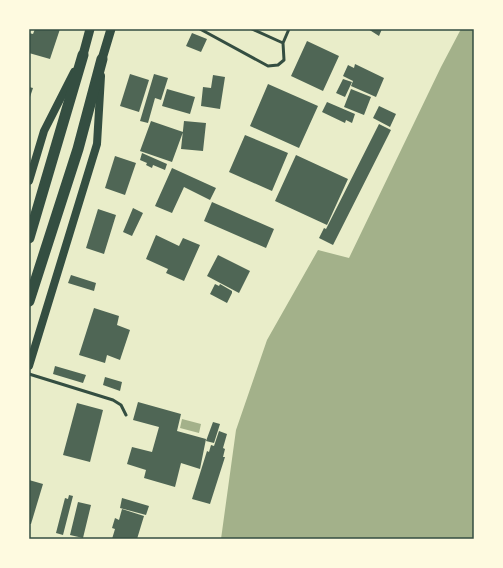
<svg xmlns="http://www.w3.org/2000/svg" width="503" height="568" viewBox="0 0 503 568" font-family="'PT Sans Narrow',sans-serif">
<rect width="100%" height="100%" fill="#e9edc9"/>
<path fill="#a3b18a" d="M461,29H474V539H221L236,430L267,340L318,250L349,258L441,67Z
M182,419L201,424L199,433L180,428Z"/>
<path fill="#4f6655" d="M35,29H60L50,59L29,53V33L33,34Z
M368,29H382L379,36Z
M192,33L207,39L201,52L186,46Z
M307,41L339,56L323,91L291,76Z
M355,64L384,78L376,97L351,86L353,81L343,76L348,65L354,68Z
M130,74L149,80L139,112L120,106Z
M154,74L168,78L161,100L155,98L148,123L140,121Z
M213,75L225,77L220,109L201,106L203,87L211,88Z
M343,79L352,82L345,97L336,93Z
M268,84L318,106L299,148L250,126Z
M29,87L33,88L29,100Z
M167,89L195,97L190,114L162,106Z
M351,89L371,97L364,115L344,107Z
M327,102L355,114L352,123L346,120L345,123L322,112Z
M379,106L396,114L390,127L373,118Z
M151,121L183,132L172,162L140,151Z
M184,121L206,123L203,151L181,149Z
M379,124L391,130L333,245L319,238L324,228L326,229Z
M245,135L288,153L272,191L229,172Z
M142,153L167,164L165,170L153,165L152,168L146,165L147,163L140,160Z
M296,155L348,179L327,225L275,201Z
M115,156L136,163L125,195L105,188Z
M172,168L216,188L210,200L184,187L172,213L155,206Z
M212,202L274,229L266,248L204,221Z
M133,208L143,213L132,236L123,232Z
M98,209L116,215L104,254L86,248Z
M156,235L179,246L183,238L200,245L184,281L166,273L168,269L146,259Z
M218,255L250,271L239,293L207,276Z
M71,275L96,283L94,291L68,283Z
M215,284L219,286L220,284L232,291V293L227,303L210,294Z
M94,308L119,316L117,325L130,330L120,360L107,355L105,363L79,355Z
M55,366L86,375L83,383L53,374Z
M105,377L122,382L120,391L103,385Z
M138,402L181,414L177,431L206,439L200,469L181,463L175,487L144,478L146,470L127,464L132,447L152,452L159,427L133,420Z
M77,403L103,410L90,462L63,455Z
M213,422L220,424L214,443L206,441Z
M219,431L227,434L223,448L225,449L223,457H225L210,504L192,499L207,451L209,452L211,445L214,446Z
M29,480L43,484L31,524H29Z
M69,495L73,496L63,535L56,533L65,498L68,499Z
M122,498L149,506L146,515L120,508Z
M78,502L91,505L83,538L70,535Z
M122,509L144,516L137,539H112L115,529L112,528L115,518L119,520Z"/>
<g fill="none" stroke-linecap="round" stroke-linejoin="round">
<path stroke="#344e41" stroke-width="3" d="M200,29L268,66L278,65L284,60L283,43L289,29
M252,29L283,43
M29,374L113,400L121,405L126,415"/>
<path stroke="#344e41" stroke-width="8" d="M29,181L44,131L74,72
M29,366L97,144L101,76"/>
<path stroke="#344e41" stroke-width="9" d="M83,55L90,29
M102,59L111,29"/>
<path stroke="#344e41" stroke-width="11" d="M29,238L83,55
M29,301L78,149L102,59"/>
</g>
<rect width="503" height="568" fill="none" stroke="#fefae0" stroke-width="60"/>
<rect x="30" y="30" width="443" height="508" fill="none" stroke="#344e41" stroke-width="1.5"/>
</svg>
